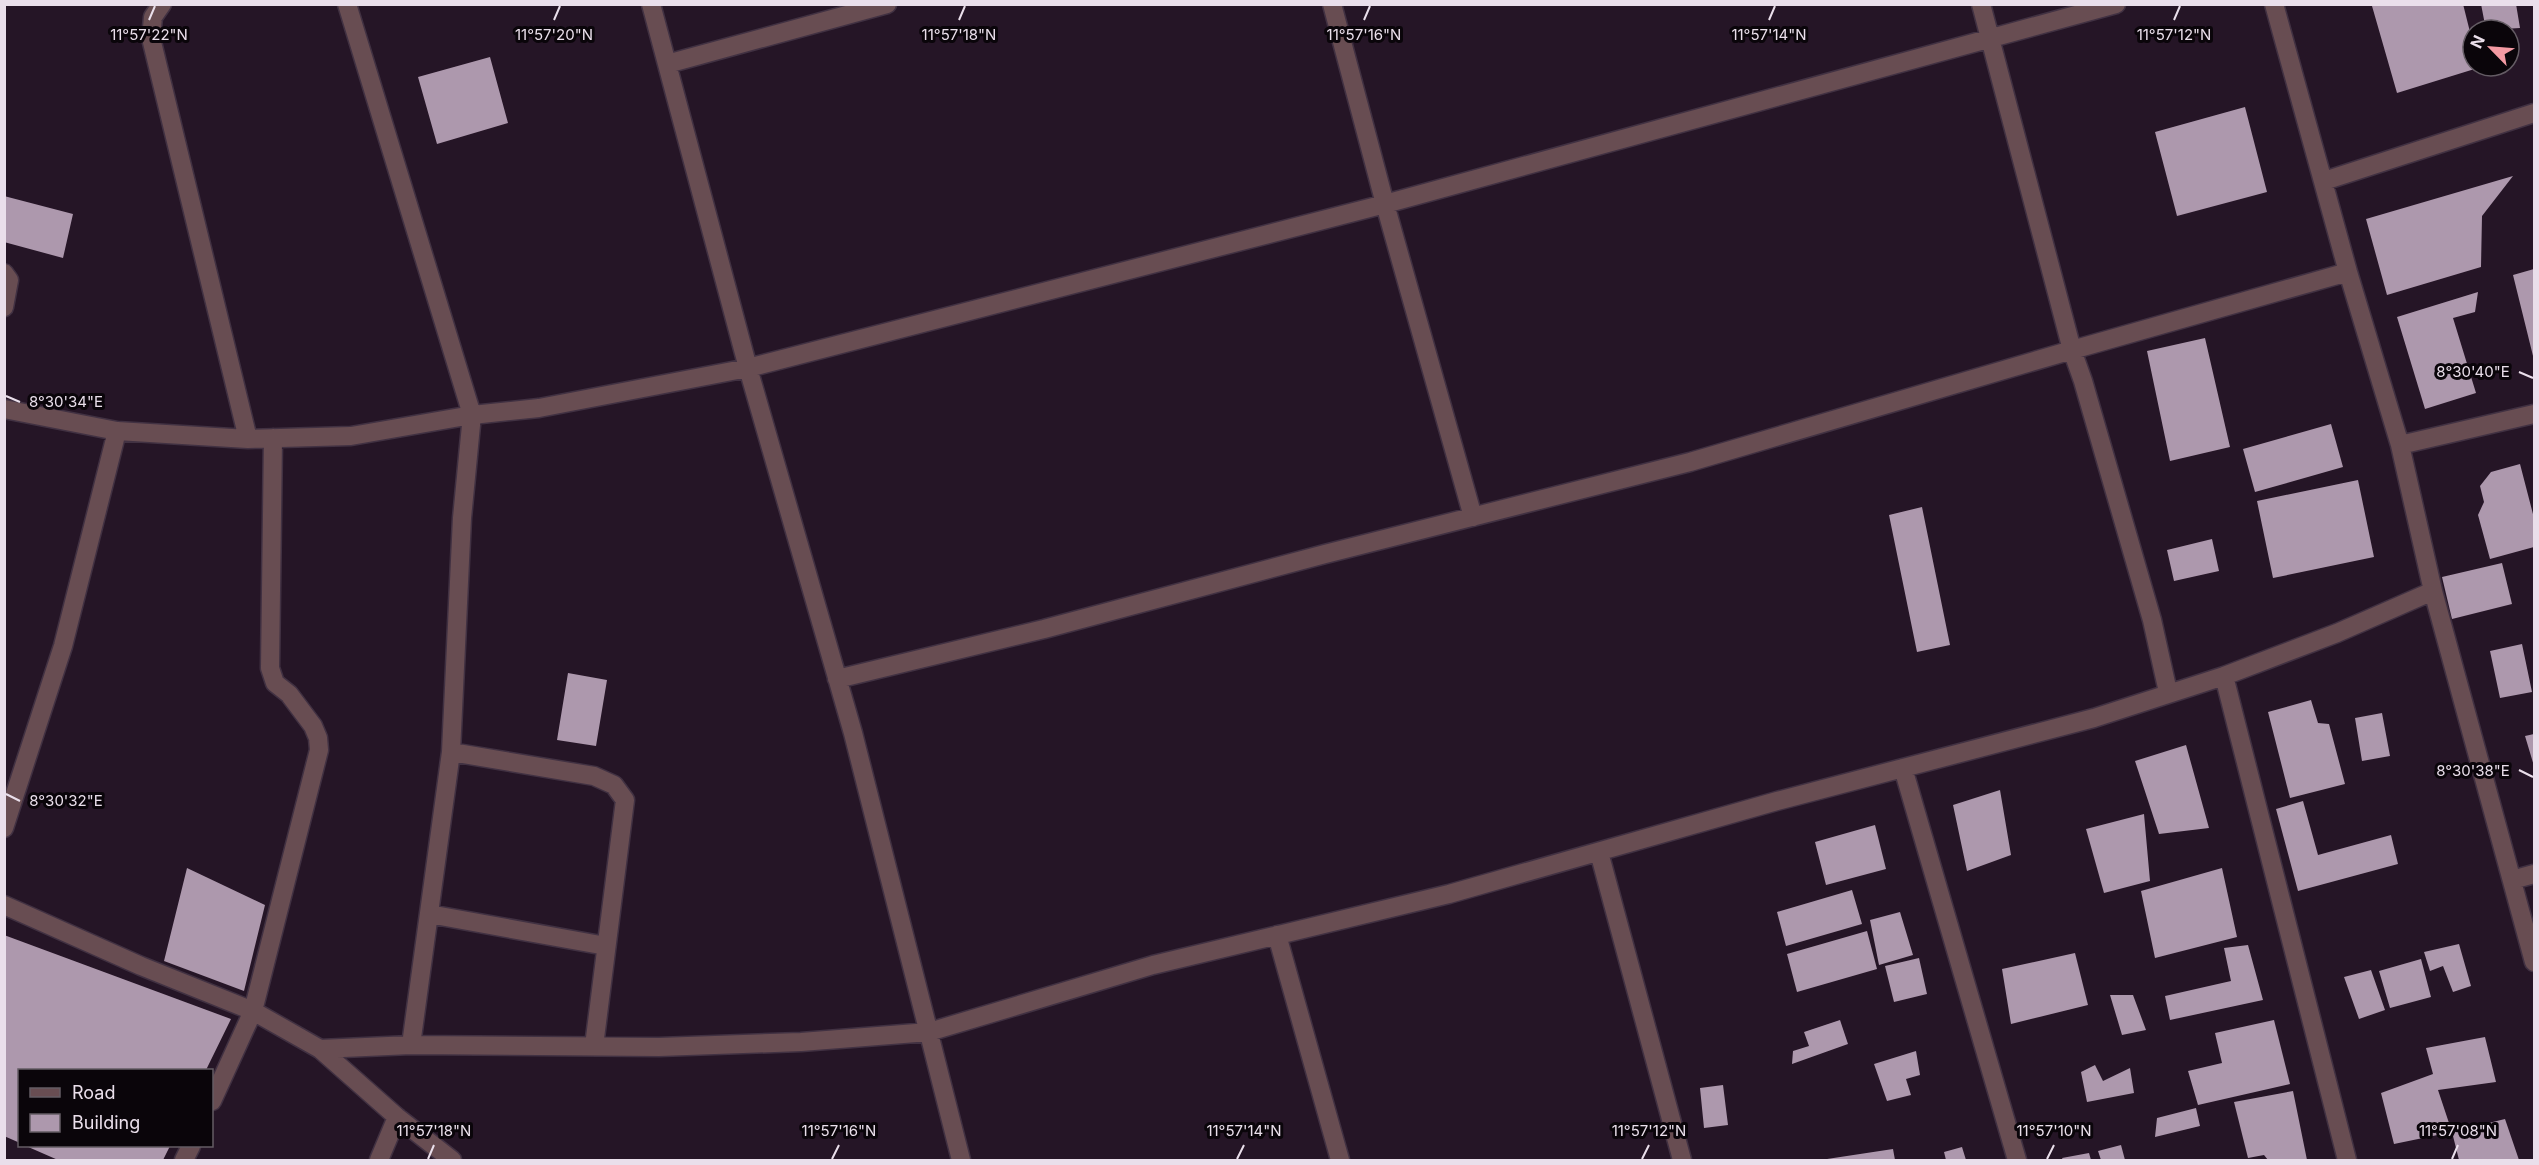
<svg xmlns="http://www.w3.org/2000/svg" width="2539" height="1165" viewBox="0 0 2539 1165" font-family="Inter,sans-serif">
<rect width="100%" height="100%" fill="#251526"/>
<path fill="#ad98ad" d="M2376,4H2463L2473,44V66L2481,67L2397,93L2372,6Z
M2481,4H2516L2520,28L2486,30Z
M490,57L508,123L437,144L418,77Z
M2245,107L2267,192L2177,216L2155,132Z
M2513,176L2482,216L2481,267L2387,295L2366,219Z
M4,196L73,214L63,258L4,242Z
M2534,269V360L2513,275Z
M2478,292L2475,312L2453,318L2476,393L2425,409L2397,317Z
M2205,338L2230,447L2170,461L2147,351Z
M2331,424L2343,467L2255,492L2243,449Z
M2520,464L2534,518V547L2490,559L2478,515L2484,502L2480,486L2491,472Z
M2358,480L2374,557L2273,578L2257,501Z
M1922,507L1950,645L1917,652L1889,515Z
M2212,539L2219,571L2174,581L2167,550Z
M2502,563L2512,604L2452,619L2442,577Z
M2522,644L2532,692L2500,698L2490,651Z
M568,673L607,680L596,746L557,740Z
M2311,700L2318,723L2329,724L2345,784L2290,798L2268,712Z
M2382,713L2390,756L2362,761L2355,718Z
M2534,734V766L2525,736Z
M2186,745L2209,828L2159,834L2135,761Z
M2000,790L2011,855L1967,871L1953,805Z
M2303,801L2318,855L2391,835L2398,864L2298,891L2276,809Z
M2144,814L2150,881L2104,893L2086,829Z
M1875,825L1886,869L1826,885L1815,842Z
M187,868L265,905L244,991L164,961Z
M2222,868L2237,937L2155,958L2141,891Z
M1852,890L1862,924L1786,946L1777,912Z
M1900,912L1913,955L1879,965L1870,920Z
M1867,931L1877,969L1797,992L1787,954Z
M4,935L231,1019L206,1070H20V1143L4,1136Z
M2459,944L2471,986L2453,992L2443,966L2430,971L2424,952Z
M2248,945L2263,1000L2170,1020L2165,996L2231,981L2224,948Z
M2075,953L2088,1005L2011,1024L2002,969Z
M1919,958L1927,994L1894,1002L1885,966Z
M2421,959L2431,997L2390,1008L2379,971Z
M2371,970L2385,1010L2359,1019L2344,977Z
M2110,995H2133L2146,1030L2122,1035Z
M1840,1020L1848,1044L1792,1064L1793,1051L1809,1046L1804,1032Z
M2274,1020L2290,1084L2198,1105L2188,1071L2222,1063L2215,1033Z
M2485,1037L2496,1082L2438,1090L2452,1132L2394,1144L2381,1093L2433,1074L2426,1048Z
M1916,1051L1920,1075L1906,1079L1911,1095L1887,1101L1874,1064Z
M2095,1065L2103,1081L2130,1068L2134,1093L2087,1102L2081,1072Z
M1723,1085L1728,1125L1704,1128L1700,1088Z
M2293,1091L2307,1160H2268L2264,1155L2248,1158L2234,1102Z
M2196,1108L2200,1126L2155,1137L2157,1118Z
M2505,1119L2519,1160H2459L2452,1132Z
M2121,1145L2125,1160H2101L2098,1151Z
M26,1146H170L163,1160H58Z
M1962,1147L1966,1160H1946L1944,1152Z
M1893,1149L1895,1160H1828L1827,1159Z
M2089,1153L2091,1160H2063L2062,1158Z"/>
<g fill="none" stroke-linecap="round" stroke-linejoin="round">
<defs>
<path id="minor" d="M162,4L153,17L151,38L248,439
M347,4L472,415L462,518L451,752L411,1045
M651,4L748,368L853,733L961,1160
M1332,4L1385,204L1473,517
M1981,4L2072,350L2083,381L2152,620L2168,692
M2274,4L2348,272L2400,445L2433,591
M667,64L887,4
M2324,181L2534,113
M4,273L9,280L4,307
M4,409L117,431L248,439L351,436L472,415L539,408L748,368L1385,204L2116,4
M2400,445L2534,414
M2224,676L2347,1160
M837,679L1044,629L1325,554L1690,462L2072,350L2348,272
M451,752L594,776L614,785L625,800L594,1046
M1903,768L2017,1160
M4,828L63,646L117,431
M1599,852L1682,1160
M2512,880L2534,874
M4,905L141,966L253,1011L320,1049L411,1045L659,1047L801,1042L929,1032L1153,965L1449,894L1777,801L2094,718L2224,676L2337,633L2433,591L2534,962
M429,914L606,946
M1277,935L1340,1160
M320,1049L397,1117L452,1160
M212,1101L253,1011L319,750L318,738L313,726L289,694L275,683L270,668L273,438
M184,1160L191,1146
M379,1160L397,1117"/>
</defs>
<use href="#minor" stroke="#413142" stroke-width="21"/>
<use href="#minor" stroke="#684d52" stroke-width="18"/>
</g>
<path fill="none" stroke="#eadfeb" stroke-width="2" d="M149,20L155,6M554,20L560,6M959,20L965,6M1364,20L1370,6M1769,20L1775,6M2174,20L2180,6M2519,372L2533,378M6,396L20,402M2519,770L2533,777M6,794L20,801M428,1159L434,1145M832,1159L839,1145M1237,1159L1244,1145M1642,1159L1649,1145M2047,1159L2054,1145M2452,1159L2458,1145"/>
<g font-size="15" text-anchor="middle" fill="#eadfeb" stroke="#0a050a" stroke-width="6" stroke-linejoin="round" paint-order="stroke">
<text x="149" y="40">11°57'22"N</text>
<text x="554" y="40">11°57'20"N</text>
<text x="959" y="40">11°57'18"N</text>
<text x="1364" y="40">11°57'16"N</text>
<text x="1769" y="40">11°57'14"N</text>
<text x="2174" y="40">11°57'12"N</text>
<text x="2473" y="377">8°30'40"E</text>
<text x="66" y="407">8°30'34"E</text>
<text x="2473" y="776">8°30'38"E</text>
<text x="66" y="806">8°30'32"E</text>
<text x="434" y="1136">11°57'18"N</text>
<text x="839" y="1136">11°57'16"N</text>
<text x="1244" y="1136">11°57'14"N</text>
<text x="1649" y="1136">11°57'12"N</text>
<text x="2054" y="1136">11°57'10"N</text>
<text x="2458" y="1136">11°57'08"N</text>
</g>
<rect width="2539" height="1165" fill="none" stroke="#eadfeb" stroke-width="12"/>
<rect x="18" y="1069" width="195" height="78" fill="#0a050a" stroke="#645c64" stroke-width="1.5"/>
<rect x="30" y="1088" width="30" height="9" fill="#684d52" stroke="#645c64" stroke-width="1.5"/>
<text x="72" y="1099" font-size="18" fill="#eadfeb">Road</text>
<rect x="30" y="1114" width="30" height="18" fill="#ad98ad" stroke="#645c64" stroke-width="1.5"/>
<text x="72" y="1129" font-size="18" fill="#eadfeb">Building</text>
<g transform="translate(2491 48) rotate(295)"><circle r="28" fill="#0a050a" stroke="#645c64" stroke-width="1.5"/>
<path d="M0-4.5L10 22L0 15L-10 22Z" fill="#f49aa3"/>
<text y="-9" font-size="16" font-weight="bold" text-anchor="middle" fill="#eadfeb">N</text>
</g>
</svg>
